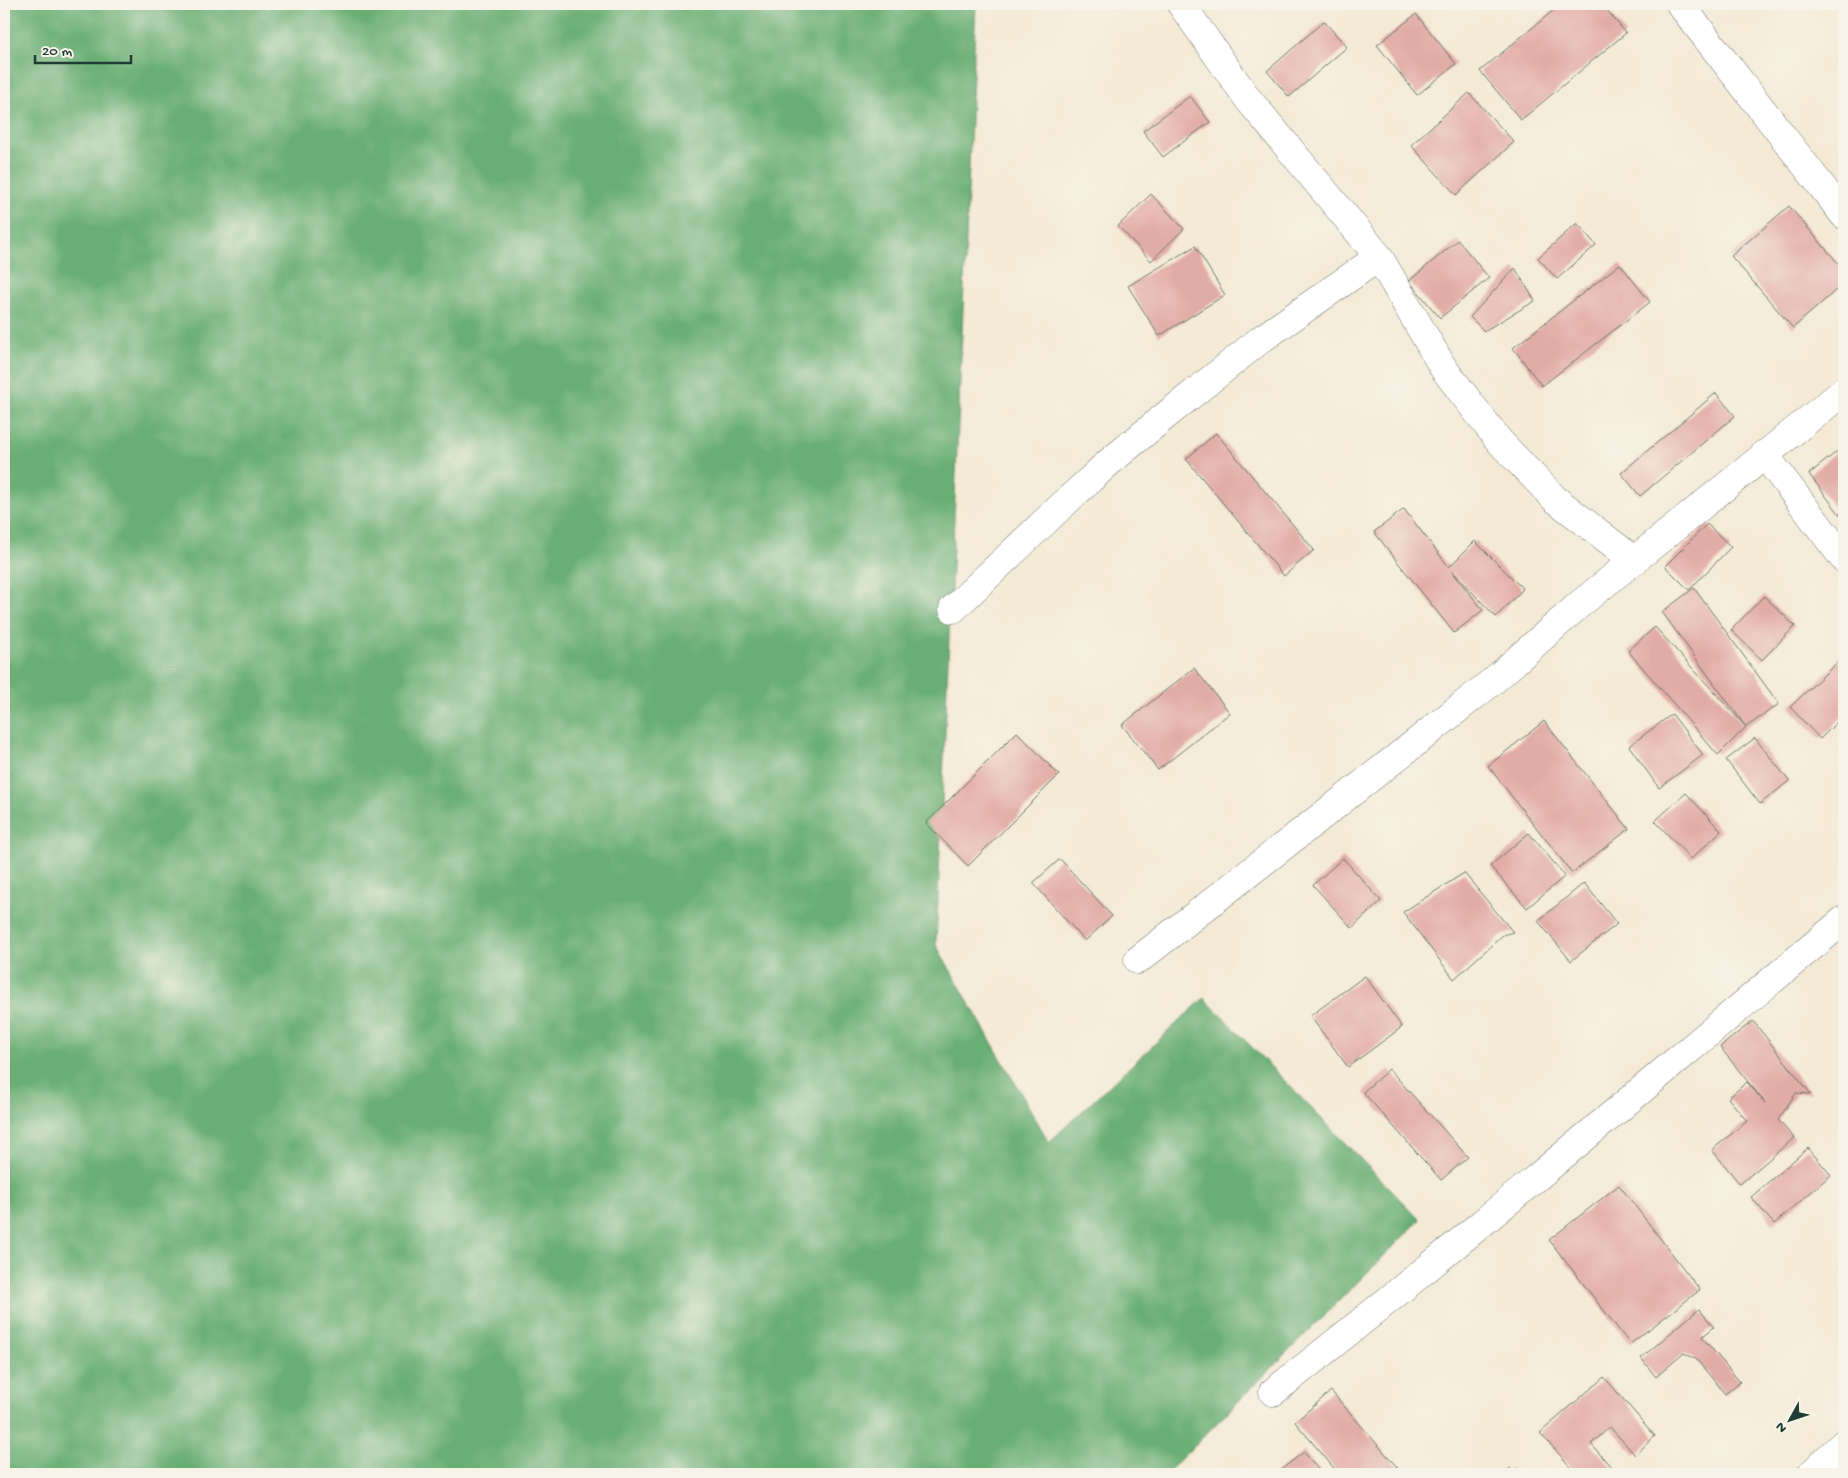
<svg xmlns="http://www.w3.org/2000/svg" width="1848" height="1478" viewBox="0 0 1848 1478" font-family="'Gochi Hand',sans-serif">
<rect width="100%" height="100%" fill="#f7f3e8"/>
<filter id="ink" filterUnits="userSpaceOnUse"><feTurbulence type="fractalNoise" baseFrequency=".02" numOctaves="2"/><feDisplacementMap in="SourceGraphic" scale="10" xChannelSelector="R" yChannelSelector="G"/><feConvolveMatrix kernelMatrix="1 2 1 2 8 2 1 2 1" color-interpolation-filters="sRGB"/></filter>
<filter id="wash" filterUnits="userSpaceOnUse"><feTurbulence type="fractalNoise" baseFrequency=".0096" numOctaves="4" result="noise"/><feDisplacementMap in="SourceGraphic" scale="20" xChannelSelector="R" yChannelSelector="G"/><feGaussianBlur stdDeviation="1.12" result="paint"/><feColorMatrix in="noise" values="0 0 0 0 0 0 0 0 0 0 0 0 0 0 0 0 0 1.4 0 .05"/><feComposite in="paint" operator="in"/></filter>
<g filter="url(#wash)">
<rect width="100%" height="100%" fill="#f4ead5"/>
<path fill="#69ae73" stroke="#447654" d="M4,4H976L936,945L1049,1142L1204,998L1420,1220L1166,1474H4Z"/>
<g id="blocks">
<path fill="#e2aca6" d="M1561,4H1602L1626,33L1521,120L1480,71Z
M1416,14L1456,64L1417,95L1377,45Z
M1324,21L1347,47L1289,97L1267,71Z
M1469,93L1514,142L1456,195L1411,145Z
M1190,96L1210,122L1163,157L1143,131Z
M1151,194L1184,229L1151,261L1118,226Z
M1789,206L1844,270V283L1793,328L1731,256Z
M1577,223L1596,245L1557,279L1538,258Z
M1458,240L1489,278L1440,318L1409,281Z
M1195,246L1225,295L1159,336L1128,286Z
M1620,264L1650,302L1542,386L1513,348Z
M1515,268L1535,301L1484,331L1470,317Z
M1716,393L1735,416L1640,496L1621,473Z
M1216,433L1314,550L1284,576L1186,459Z
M1844,446V520L1809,474Z
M1404,509L1449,567L1475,541L1523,589L1496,617L1451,570L1483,610L1454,633L1374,532Z
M1707,524L1731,547L1689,590L1665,566Z
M1694,588L1779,704L1746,727L1662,612Z
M1764,596L1795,626L1762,660L1731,630Z
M1655,627L1746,727L1718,755L1628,651Z
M1844,656V715L1820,739L1790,707Z
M1194,668L1230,713L1158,770L1122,725Z
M1672,714L1703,755L1659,788L1629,746Z
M1544,721L1629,829L1572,873L1488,766Z
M1017,732L1059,775L968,866L926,823Z
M1755,738L1789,781L1760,804L1726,760Z
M1686,793L1721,831L1691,859L1655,821Z
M1529,833L1565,876L1527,908L1490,866Z
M1343,858L1381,901L1352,928L1313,885Z
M1060,859L1112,916L1085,941L1033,883Z
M1464,873L1513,932L1503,935L1454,979L1403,912Z
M1584,883L1617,924L1571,961L1538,921Z
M1365,976L1402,1027L1348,1067L1310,1016Z
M1753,1021L1811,1094L1796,1093L1778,1120L1794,1138L1740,1184L1712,1150L1747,1121L1728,1098L1747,1082L1765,1103L1720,1047Z
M1389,1069L1468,1157L1441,1180L1363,1092Z
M1808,1148L1831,1175L1774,1224L1751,1197Z
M1619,1185L1700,1290L1630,1344L1549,1240Z
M1699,1309L1714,1327L1702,1337L1740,1382L1725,1394L1696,1359L1684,1353L1656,1377L1641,1358Z
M1604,1377L1655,1436L1635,1455L1610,1427L1591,1444L1611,1467L1603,1474H1577L1540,1433Z
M1331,1391L1403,1474H1339L1295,1422Z
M1304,1452L1322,1474H1275Z
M1511,1468L1516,1474H1502Z"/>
</g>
</g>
<g filter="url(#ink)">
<use href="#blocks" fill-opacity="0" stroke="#6a7a6c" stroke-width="1"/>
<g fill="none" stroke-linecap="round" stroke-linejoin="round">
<defs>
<path id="street" d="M1181,4L1248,99L1379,257L1444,369L1500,442L1555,499L1635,561
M1680,4L1844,215
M1764,454L1844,559
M953,609L1054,513L1107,464L1164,417L1260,340L1379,257
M1138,960L1415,743L1493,681L1580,604L1844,391
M1273,1392C1467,1240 1654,1078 1844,920
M1811,1474L1844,1443"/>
</defs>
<use href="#street" stroke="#6a7a6c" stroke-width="29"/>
<use href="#street" stroke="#fff" stroke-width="28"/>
</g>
</g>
<rect width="1848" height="1478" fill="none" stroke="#f7f3e8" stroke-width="20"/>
<g transform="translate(1790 1420) rotate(230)" stroke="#f7f3e8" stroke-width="4" paint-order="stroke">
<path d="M0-4L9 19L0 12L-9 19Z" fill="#1f3d34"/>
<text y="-8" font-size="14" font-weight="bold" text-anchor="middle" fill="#1f3d34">N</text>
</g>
<path d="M35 55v8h96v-8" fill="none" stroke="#1f3d34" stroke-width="2.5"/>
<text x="42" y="55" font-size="15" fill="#1f3d34" stroke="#f7f3e8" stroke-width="4" paint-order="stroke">20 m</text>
</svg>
